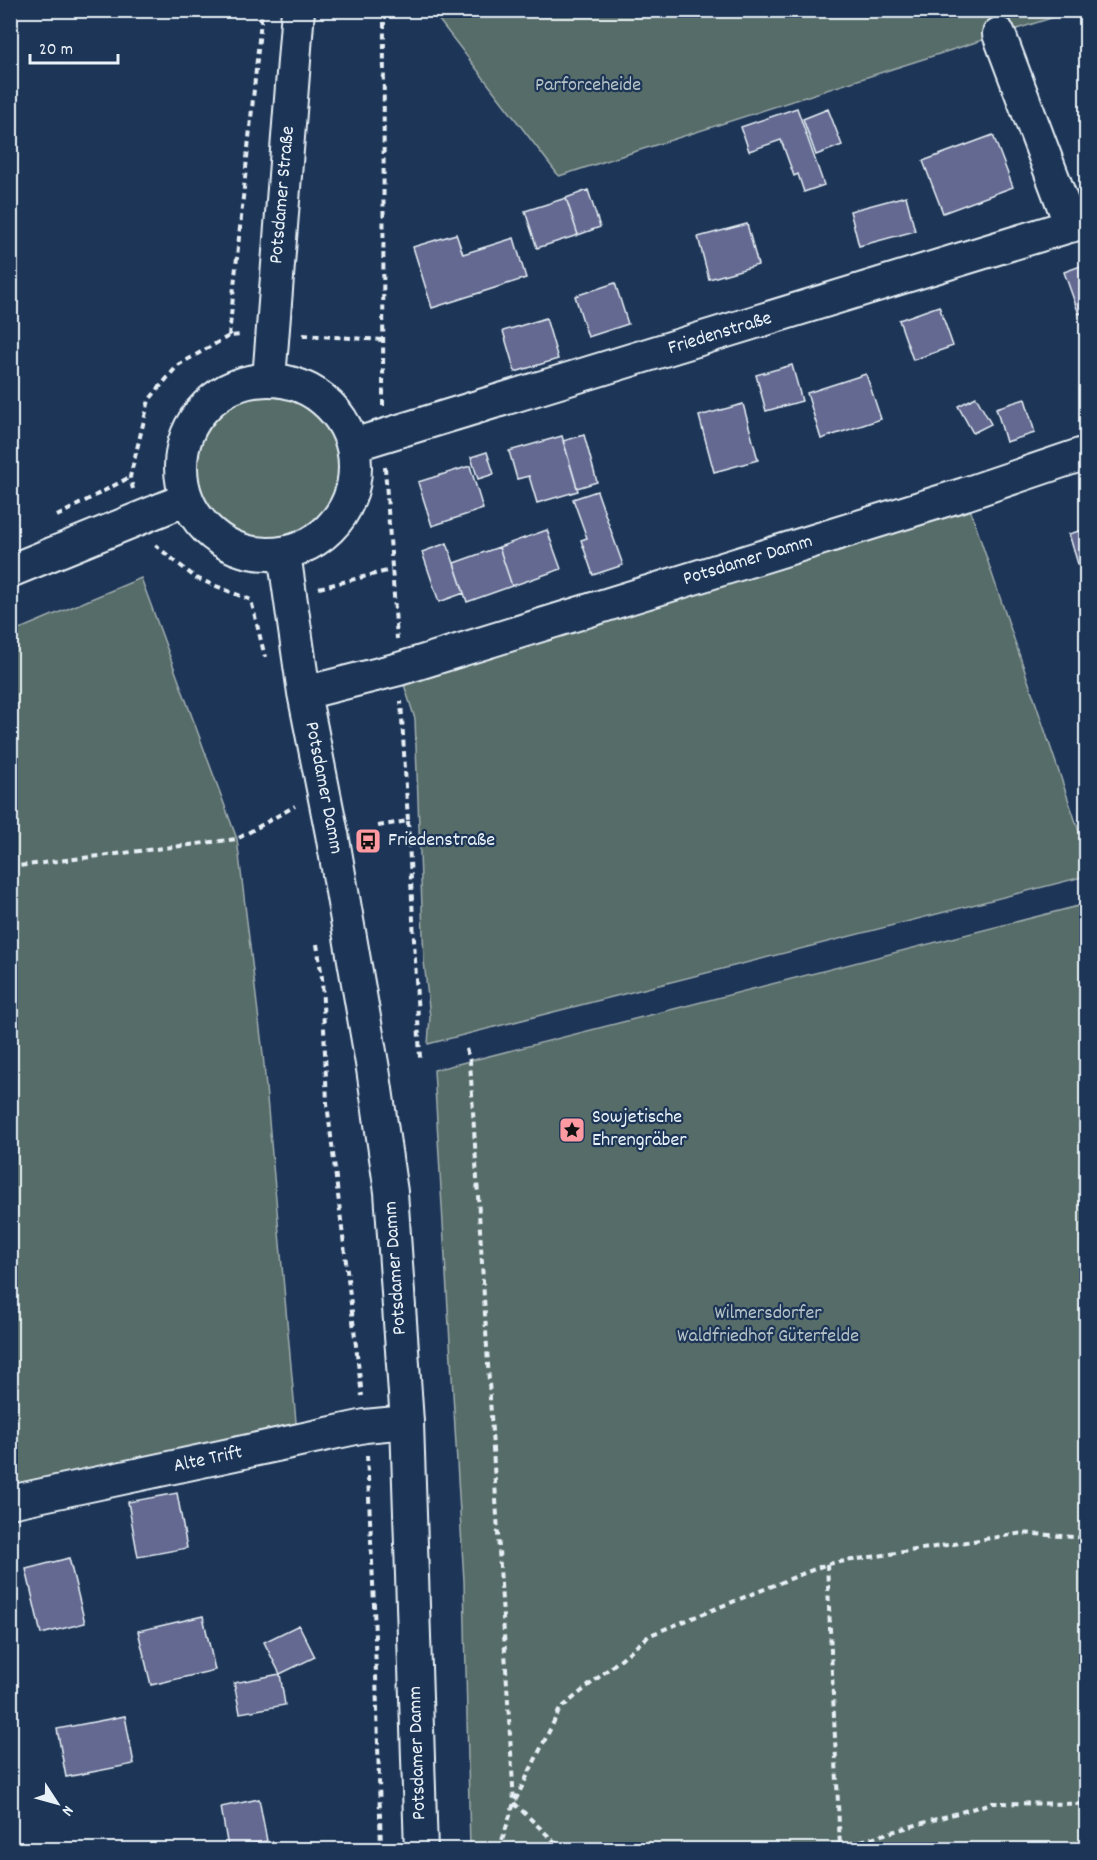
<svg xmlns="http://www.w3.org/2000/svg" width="1097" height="1860" viewBox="0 0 1097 1860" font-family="Dekko,sans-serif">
<rect width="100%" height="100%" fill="#1d3557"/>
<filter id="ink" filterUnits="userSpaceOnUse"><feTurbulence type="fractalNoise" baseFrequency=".0167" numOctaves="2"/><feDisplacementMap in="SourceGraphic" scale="12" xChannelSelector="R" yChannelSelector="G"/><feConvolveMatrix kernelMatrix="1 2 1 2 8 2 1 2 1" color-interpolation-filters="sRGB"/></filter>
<g filter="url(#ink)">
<path fill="#576c68" stroke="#a0aeb0" stroke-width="1.5" d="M432,11H1073L559,176Z
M196 469a72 72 0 1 1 144 0a72 72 0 1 1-144 0Z
M965,494L1086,852V876L428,1044L430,1017L424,961L415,719L399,669Z
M141,578L237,839L263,1054L297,1433L10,1498V633Z
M1086,904V1849H470L464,1581L434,1070Z"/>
<path fill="#636990" stroke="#e8f1f8" stroke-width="1.5" d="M797,108L824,185L804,192L798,174L794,176L781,140L749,151L741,127Z
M828,109L842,145L816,155L803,119Z
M993,135L1013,187L943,213L923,161Z
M588,190L600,227L578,235L566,198Z
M906,196L915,231L859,246L850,211Z
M566,198L578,235L537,248L525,211Z
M747,224L758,265L709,279L698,237Z
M456,234L463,254L514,238L526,278L432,308L413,247Z
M1086,264V311L1079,314L1064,272Z
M615,283L628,324L588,337L575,296Z
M939,306L953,346L913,360L899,320Z
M546,318L558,359L515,372L503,331Z
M792,365L802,401L766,411L756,375Z
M866,374L881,419L821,439L807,393Z
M976,397L991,424L973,433L958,406Z
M1025,399L1035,433L1006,442L996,408Z
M743,404L758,460L714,472L699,416Z
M584,435L597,482L577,488L563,441Z
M562,436L578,491L537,503L529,476L517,479L509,451Z
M487,452L494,474L478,479L471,457Z
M470,466L483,509L432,526L418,482Z
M597,491L623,565L593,575L581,540L587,538L573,499Z
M1086,529V572L1081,574L1069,534Z
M547,530L561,569L512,586L499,547Z
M447,543L464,593L439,602L422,552Z
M499,547L512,586L467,602L454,563Z
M177,1493L187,1548L138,1557L128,1502Z
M69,1558L85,1623L41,1634L26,1569Z
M203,1616L215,1670L151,1685L138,1631Z
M299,1625L315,1657L280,1674L264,1642Z
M280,1674L285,1705L240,1713L234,1683Z
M125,1716L134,1764L66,1777L57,1729Z
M259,1799L267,1841L228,1848L221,1807Z"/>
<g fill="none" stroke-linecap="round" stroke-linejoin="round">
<defs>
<path id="minor" d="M999,34L1071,226
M269,379L298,10
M181 467a87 87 0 1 1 174 0a87 87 0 1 1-174 0Z
M353,445L1086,221
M284,553L304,693L332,834L373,1069L391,1192L407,1422L421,1850
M10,571L187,499
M304,693L399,669L965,494L1086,453
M10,1502L365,1426L407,1422"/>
</defs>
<use href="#minor" stroke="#e8f1f8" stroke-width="36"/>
<path stroke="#e8f1f8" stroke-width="4" stroke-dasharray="6 4.5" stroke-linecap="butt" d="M303,335L383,340
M229,336L262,10
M383,406L384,10
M385,467L397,639
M133,489L130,477L149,400L178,365L229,336L242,335
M57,516L130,477
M155,545L196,578L251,600L265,657
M319,588L391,570
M408,821L420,1058
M378,826L408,821L401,701
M10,867L237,839L295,806
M317,944L322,978L327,1103L362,1396
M466,1049L470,1061L514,1803L563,1850
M367,1455L374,1605L381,1850
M827,1564L840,1847L992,1803L1086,1804
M499,1850L514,1803L560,1709L650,1635L827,1564L1023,1533L1086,1538"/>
<use href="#minor" stroke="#1d3557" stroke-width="32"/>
</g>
</g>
<defs>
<symbol id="bus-square" viewBox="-11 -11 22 22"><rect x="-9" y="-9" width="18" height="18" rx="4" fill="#ff9aa2" stroke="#1d3557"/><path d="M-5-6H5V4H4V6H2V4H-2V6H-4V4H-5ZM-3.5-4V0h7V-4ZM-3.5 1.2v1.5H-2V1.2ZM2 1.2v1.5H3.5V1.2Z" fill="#111"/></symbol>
<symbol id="sight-square" viewBox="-11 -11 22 22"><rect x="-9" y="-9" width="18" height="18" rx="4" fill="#ff9aa2" stroke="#1d3557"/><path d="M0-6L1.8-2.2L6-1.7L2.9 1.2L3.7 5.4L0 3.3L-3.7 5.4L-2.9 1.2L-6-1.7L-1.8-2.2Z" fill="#111"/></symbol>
</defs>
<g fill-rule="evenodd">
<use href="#bus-square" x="353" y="826" width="30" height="30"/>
<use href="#sight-square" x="557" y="1115" width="30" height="30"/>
</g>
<g text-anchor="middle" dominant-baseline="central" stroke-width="4.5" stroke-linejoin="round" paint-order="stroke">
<g font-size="20" fill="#b5c2c6" stroke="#1d3557">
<text x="588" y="86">Parforceheide</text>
<text x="768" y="1314">Wilmersdorfer<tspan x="768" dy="23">Waldfriedhof Güterfelde</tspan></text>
</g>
<g font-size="20" fill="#e8f1f8" stroke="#1d3557">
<text transform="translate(283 195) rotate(-85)">Potsdamer Straße</text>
<text transform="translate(720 334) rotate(-17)">Friedenstraße</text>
<text transform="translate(748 561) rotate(-17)">Potsdamer Damm</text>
<text transform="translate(323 788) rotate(79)">Potsdamer Damm</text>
<text transform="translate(396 1268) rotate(-94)">Potsdamer Damm</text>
<text transform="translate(208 1460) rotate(-12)">Alte Trift</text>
<text transform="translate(418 1753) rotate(-92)">Potsdamer Damm</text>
</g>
<g font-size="20" fill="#e8f1f8" stroke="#1d3557" text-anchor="start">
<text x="388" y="841">Friedenstraße</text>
<text x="592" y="1118">Sowjetische<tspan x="592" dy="23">Ehrengräber</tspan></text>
</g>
</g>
<rect width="1097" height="1860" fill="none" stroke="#1d3557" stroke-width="36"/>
<rect x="18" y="18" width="1061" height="1824" fill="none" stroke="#e8f1f8" stroke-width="2" filter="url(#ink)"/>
<g transform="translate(57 1803) rotate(126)" stroke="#1d3557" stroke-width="4.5" paint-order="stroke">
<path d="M0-4.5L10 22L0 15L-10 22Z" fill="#e8f1f8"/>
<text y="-9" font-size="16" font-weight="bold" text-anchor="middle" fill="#e8f1f8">N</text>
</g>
<path d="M30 54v9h88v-9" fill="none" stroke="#e8f1f8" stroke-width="3"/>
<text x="39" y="54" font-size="18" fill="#e8f1f8" stroke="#1d3557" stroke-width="4.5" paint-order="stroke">20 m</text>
</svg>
